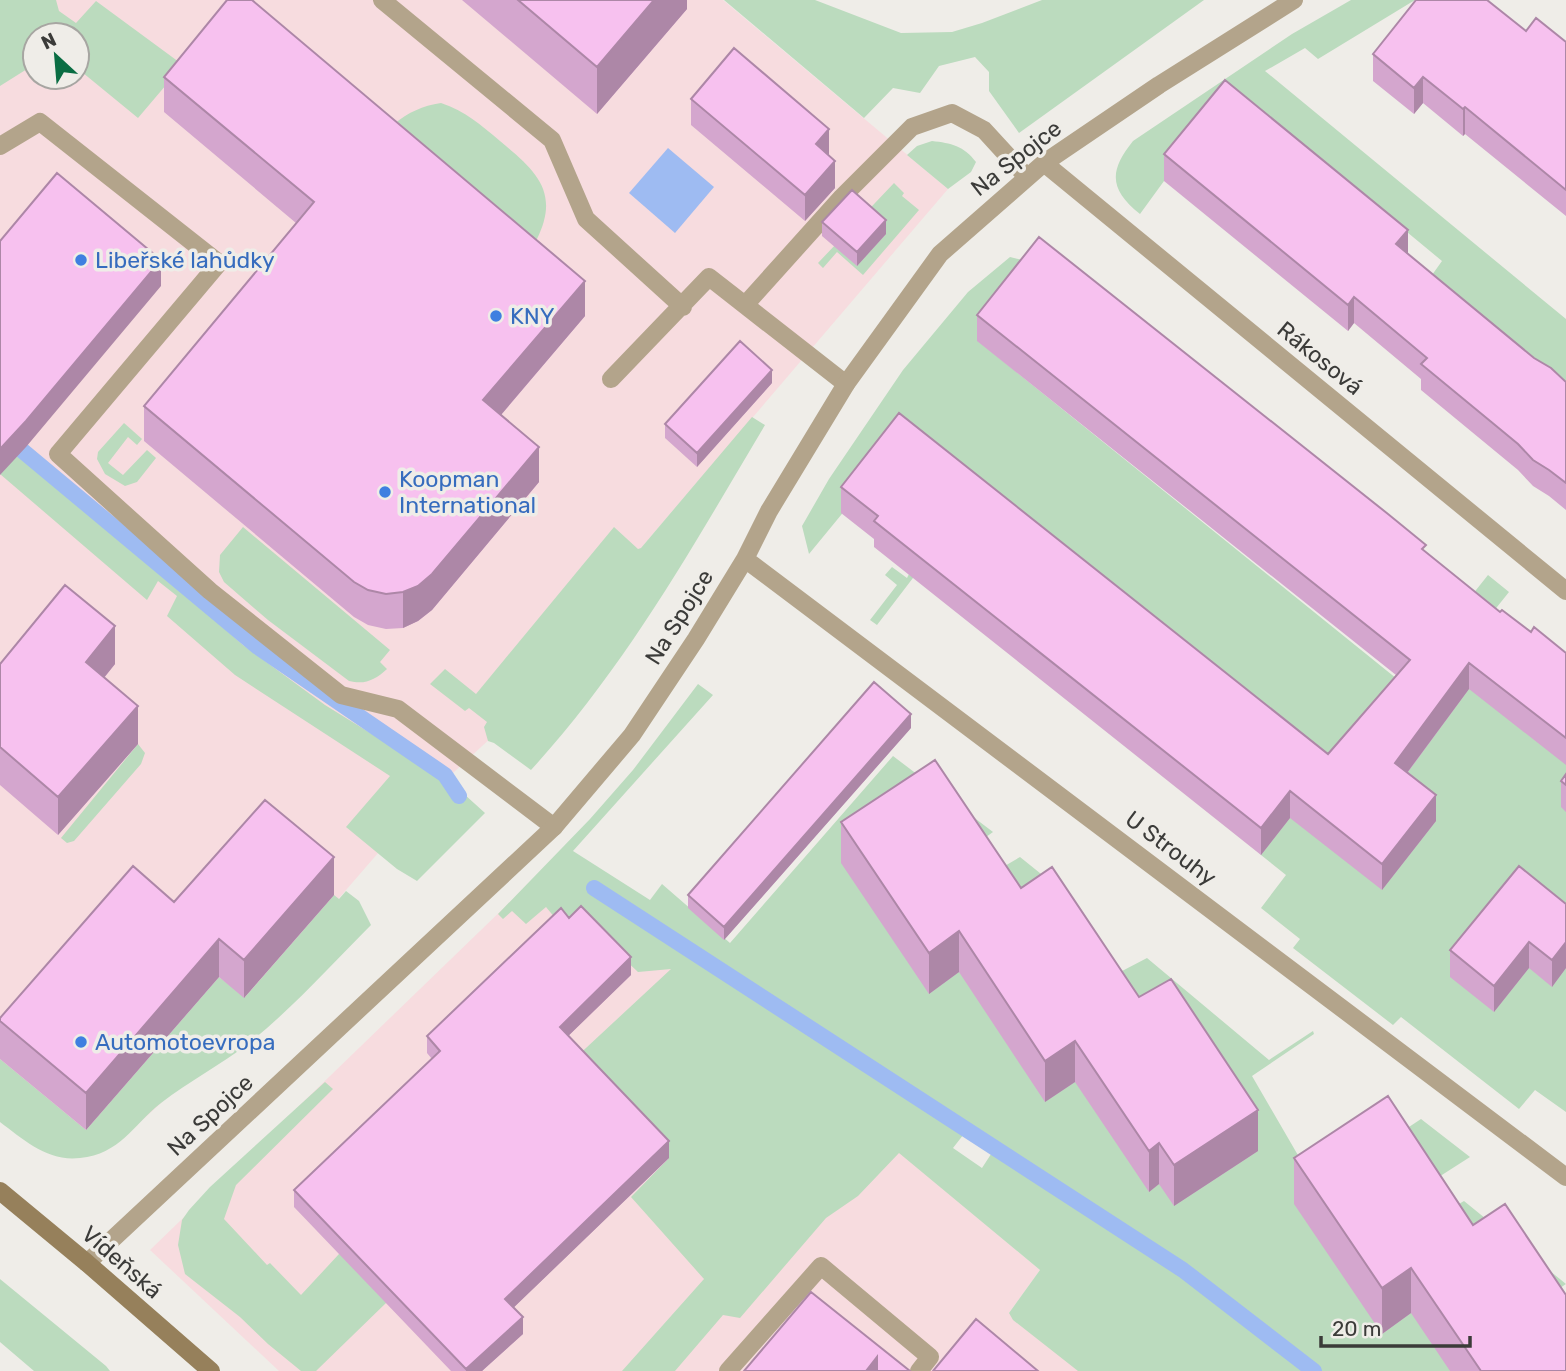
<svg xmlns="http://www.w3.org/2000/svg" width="1566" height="1371" viewBox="0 0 1566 1371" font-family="Rubik,sans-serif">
<rect width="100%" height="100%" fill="#efede8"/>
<path fill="#f7dcdf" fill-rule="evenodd" d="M0,0H723L948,189L647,541L494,735L425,799L161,1103L125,1136L0,1114ZM35,35H77V77H35Z
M540,873L924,1127L900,1153L1040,1270L1009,1313L1089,1371H279L150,1250Z"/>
<path fill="#bbdbbe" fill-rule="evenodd" d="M0,0H56L59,11L76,23L96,1L183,65L138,118L77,68V35H35V64L0,86Z
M724,0H815L901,33L952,32L982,23L1042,0H1204L1019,133L989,91V72L975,57L939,66L920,93L893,88L864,118Z
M1351,0H1415L1318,59L1305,48L1265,71L1566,319V385L1432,275L1442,261L1384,213L1164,181L1140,214C1109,189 1109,171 1133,141L1292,34Z
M441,103C465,111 481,125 500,141C536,171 561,192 536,241L394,124C409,112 422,106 441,103Z
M932,141C951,143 964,146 976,162L971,172L948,189L907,155L917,146Z
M894,183L904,193L902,196L919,210L863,275L837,252L823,268L818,263Z
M1010,257L1039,264L978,341L1402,683L1488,575L1509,592L1449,667L1566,737V1112L1535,1090L1519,1109L1401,1017L1393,1025L1293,948L1300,939L1261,908L1286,875L1261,855L901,442L809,554L802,526L829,479L903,370L968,292Z
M752,417L765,425C693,546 627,665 531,770L494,743L488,741L484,727L487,722L469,708L465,711L430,684L445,669L476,694L614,527L638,549L641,548Z
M124,423L142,439L137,445L128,437L108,463L123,475L147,450L156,458L137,482L125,486L105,474L97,459L98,452Z
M0,437L64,488L243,645L325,705L438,775L449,791L464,794L485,813L417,881L397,869L346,827L390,776L235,675L167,616L177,596L158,581L147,600L0,474Z
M243,527L390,650L380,662L387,669C375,680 365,685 349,681L268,620L224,582L219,572L220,555Z
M892,567L907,578L909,574H916L877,625L870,620L897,585L885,575Z
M698,684L713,695L573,851L650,900L662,884L730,943L893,756L993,832L968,850L986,877L1020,857L1071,898L1101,982L1147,958L1269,1060L1313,1031L1314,1034L1252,1076L1317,1188L1421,1119L1470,1157L1420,1189L1438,1216L1464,1201L1566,1284L1540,1301L1566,1371H1078L1013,1320L1009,1313L1040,1270L899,1153L858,1196L826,1218L740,1318L723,1315L675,1371H622L704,1279L631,1197L669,1158L386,1303L316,1371H301L268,1344L240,1317L185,1274L178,1245L182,1220L189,1210L210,1187L325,1082L333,1089L236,1185L224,1219L267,1265L270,1263L301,1295L339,1254L557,1047L572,1061L671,969L638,972L584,921L565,930L546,907L526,924L512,911L503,919L498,914L590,819L633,770ZM967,1130L995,1148L982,1168L953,1148Z
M138,744L145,753L141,764L74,841L67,843L61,838Z
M346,891L359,901L371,925C331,965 293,1008 249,1043C221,1065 189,1081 161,1103C132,1126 120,1154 80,1158C48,1162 24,1140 0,1122V1059L86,1130L219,977L245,997L334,895L339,899Z
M0,1279L106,1366L110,1371H34L0,1342Z"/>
<path fill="#9ebbf2" d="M668,148L714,187L675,233L629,193Z"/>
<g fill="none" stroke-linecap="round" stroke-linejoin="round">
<path stroke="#9ebbf2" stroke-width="16" d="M0,432L258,647L445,775L459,796
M594,888L1183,1270L1314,1371"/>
<path stroke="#b3a48b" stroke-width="18" d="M382,0L552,140L586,219L683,307
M0,146L40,122L219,263L58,454L210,591L341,695L398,709L554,827
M745,305L842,197L912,127L952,113L984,130L1027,177
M611,379L709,277L846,384
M728,1371L821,1266L930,1357L919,1371"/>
<path stroke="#b3a48b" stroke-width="18" d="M1044,163L1566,591
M745,559L1566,1177
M87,1263L554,827L632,735L696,639L745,559L769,511L846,384L940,254L1044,163L1159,85L1294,0"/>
<path stroke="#96805b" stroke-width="18" d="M0,1191L87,1263L211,1371"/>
</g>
<path fill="#d4a6ce" d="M462,0H687V9L597,114Z
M1526,31L1566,42V216L1465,134L1463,136L1423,103L1414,114L1373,81V54Z
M164,77L585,316L501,415L539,482L432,610L418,621L403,628L386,629L368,625L354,617L144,441V406L296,223L164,112Z
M691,99L829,156L835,188L805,221L691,125Z
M1164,154L1408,254L1534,358L1566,382V510L1549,496L1533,486L1518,470L1421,390V379L1354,323L1348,331L1164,181Z
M822,222L886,234L857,266L822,236Z
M977,315L1426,552L1500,612L1531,632L1566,653V765L1469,689L1408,772L1436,821L1382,890L1290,818L1261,855L874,547V539L841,513V487L1328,754L1396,675L977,341Z
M772,383L697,467L665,438V424Z
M0,664H115L104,678L138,744L58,835L0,785Z
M911,728L724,940L688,908V895Z
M1566,774V812L1561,807V781Z
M841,822L1021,888L1139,997L1258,1151L1174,1206L1159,1184L1149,1192L1075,1082L1045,1102L959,972L929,994L841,863Z
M334,895L244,998L219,977L86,1130L0,1059V1018L174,902Z
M1566,904V968L1552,987L1529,968L1494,1012L1450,977V950Z
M569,918L631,975L568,1036L669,1158L513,1308L523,1334L482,1371H451L294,1207V1190L432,1059L427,1053V1036Z
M1294,1158L1473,1225L1566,1371H1450L1411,1313L1382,1334L1294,1204Z"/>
<path fill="#ad87a7" d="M654,0H687V9L597,114V67Z
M1423,77V103L1414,114V88Z
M1465,107V134L1463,136V109Z
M829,129V155L816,144Z
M835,161V188L805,221V195Z
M886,220V234L857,266V252Z
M1408,230V256L1396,244Z
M161,260V286L26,447L0,475V449Z
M585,281V316L483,436V400Z
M1354,297V323L1348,331V305Z
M772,370V383L697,467V453Z
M539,447V482L432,610L418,621L403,628V592Z
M115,626V664L86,700V662Z
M1469,663V689L1395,789V763Z
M138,706V744L58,835V797Z
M911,714V728L724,940V927Z
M1290,791V818L1261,855V828Z
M1436,795V821L1382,890V864Z
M334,857V895L244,998V960Z
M959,931V972L929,994V953Z
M219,939V977L86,1130V1093Z
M1529,942V968L1494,1012V986Z
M1566,942V968L1552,987V960Z
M631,957V975L560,1044V1027Z
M1075,1041V1082L1045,1102V1061Z
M1258,1110V1151L1174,1206V1165Z
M669,1141V1158L505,1316V1299Z
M1159,1143V1184L1149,1192V1151Z
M1411,1268V1313L1382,1334V1288Z
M523,1317V1334L482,1371H466V1369Z
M877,1357V1371H866Z"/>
<path fill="#f7c1ef" stroke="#ad87a7" stroke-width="2" d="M227,0H252L585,281L483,400L539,447L432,574L418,586L403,592L386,594L368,590L354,582L144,406L314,202L164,77Z
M518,0H654L597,67Z
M1416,0H1487L1526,31L1536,18L1566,42V190L1465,107L1463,109L1423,77L1414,88L1373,54Z
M734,48L829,129L816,144L835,161L805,195L691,99Z
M1225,80L1408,230L1396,244L1534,358L1551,368L1566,382V483L1549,470L1533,460L1518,444L1421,364L1427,358L1354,297L1348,305L1164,154Z
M57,173L161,260L26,421L0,449V241Z
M852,190L886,220L857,252L822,222Z
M1039,237L1388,514L1426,545L1422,549L1500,612L1502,610L1531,632L1534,627L1566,653V738L1469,663L1395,763L1436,795L1382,864L1290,791L1261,828L874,521L878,516L841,487L899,413L1328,754L1410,660L977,315Z
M740,341L772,370L697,453L665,424Z
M65,585L115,626L86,662L138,706L58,797L0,747V664Z
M874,682L911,714L724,927L688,895Z
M935,760L1021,888L1052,867L1139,997L1171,979L1258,1110L1174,1165L1159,1143L1149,1151L1075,1041L1045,1061L959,931L929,953L841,822Z
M1566,774V785L1561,781Z
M265,800L334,857L244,960L219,939L86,1093L0,1021V1018L133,866L174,902Z
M1519,866L1566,904V942L1552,960L1529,942L1494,986L1450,950Z
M581,906L631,957L560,1027L669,1141L505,1299L523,1317L466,1369L294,1190L440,1051L427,1036L561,908L569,918Z
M1388,1096L1473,1225L1505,1204L1566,1295V1371H1481L1411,1268L1382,1288L1294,1158Z
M811,1292L910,1371H877V1357L866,1371H744Z
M976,1319L1038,1371H933Z"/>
<g fill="#3f7fe0" stroke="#efede8" stroke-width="2.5">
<circle cx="81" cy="260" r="7"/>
<circle cx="496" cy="316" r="7"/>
<circle cx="385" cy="492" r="7"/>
<circle cx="81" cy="1042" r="7"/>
</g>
<g text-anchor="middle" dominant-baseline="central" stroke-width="7" stroke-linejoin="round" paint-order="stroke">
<g font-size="23" fill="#3b3b39" stroke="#efede8">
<text transform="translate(1016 158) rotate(-38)">Na Spojce</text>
<text transform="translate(1320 358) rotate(39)">Rákosová</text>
<text transform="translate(679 617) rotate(-58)">Na Spojce</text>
<text transform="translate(1171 848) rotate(37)">U Strouhy</text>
<text transform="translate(210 1115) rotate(-43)">Na Spojce</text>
<text transform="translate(122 1262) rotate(41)">Vídeňská</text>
</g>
<g font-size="23" fill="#366cbe" stroke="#efede8" text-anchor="start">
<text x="95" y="260">Libeřské lahůdky</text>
<text x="510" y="316">KNY</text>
<text x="399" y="479">Koopman<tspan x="399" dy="26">International</tspan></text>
<text x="95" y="1042">Automotoevropa</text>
</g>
</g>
<g transform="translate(56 56) rotate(334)"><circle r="33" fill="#efede8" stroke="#a7a6a2" stroke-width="2"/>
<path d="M0-5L12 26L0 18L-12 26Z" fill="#0a6d43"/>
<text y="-10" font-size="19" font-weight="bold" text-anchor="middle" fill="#3b3b39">N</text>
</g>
<path d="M1321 1336v10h149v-10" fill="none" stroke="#3b3b39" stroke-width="3.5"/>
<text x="1332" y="1336" font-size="21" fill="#3b3b39" stroke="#efede8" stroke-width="5" paint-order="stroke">20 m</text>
</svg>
